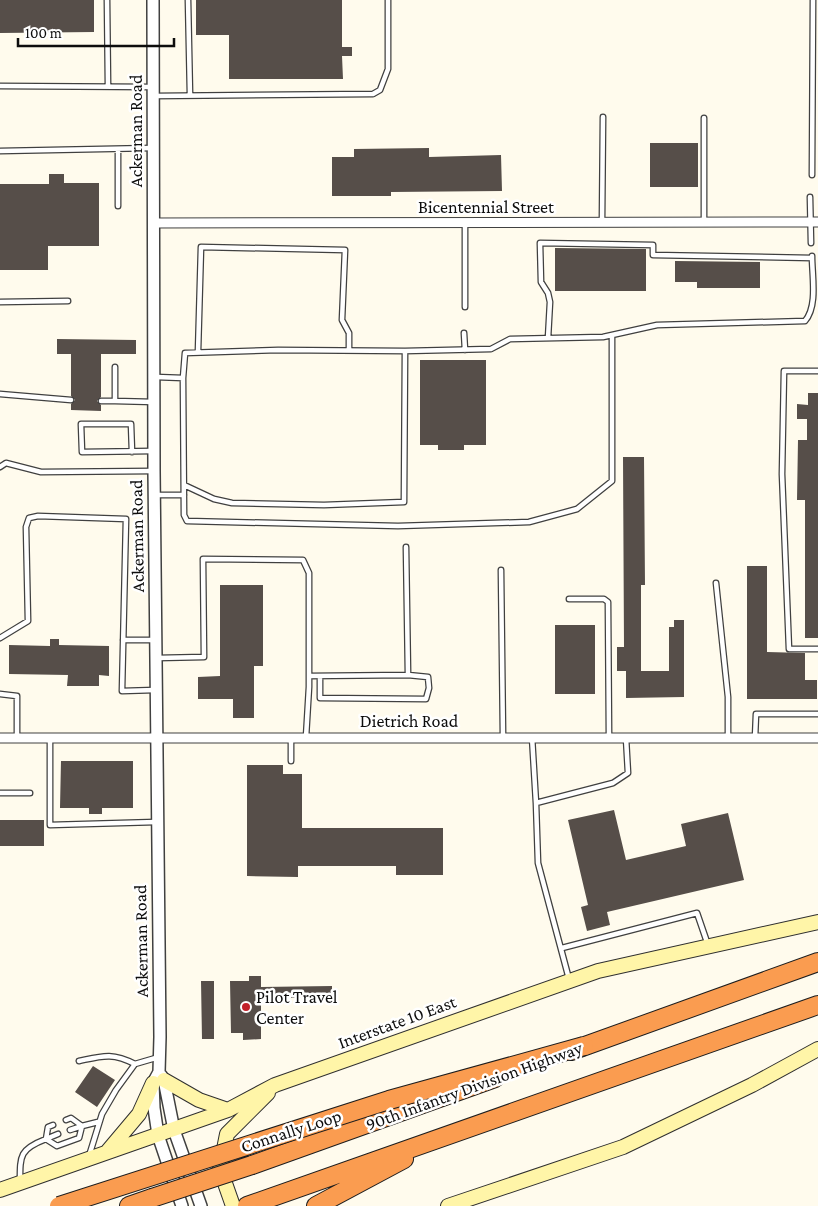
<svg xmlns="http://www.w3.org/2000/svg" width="818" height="1206" viewBox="0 0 818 1206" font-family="'Crimson Pro',serif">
<rect width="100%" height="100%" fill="#fffbed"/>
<path fill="#564e49" d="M0,0H94V32L0,33Z
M196,0H342V47H352V56H342L343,79H229V35H196Z
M650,143H698V187H650Z
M429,148V157L501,155L502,191L391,192V196H332V157H354V149Z
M49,174H64V183H99V246H48V270H0V184H49Z
M555,248L646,249V291H555Z
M675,261L760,262V288H697V282H675Z
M57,339L136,340V354H101V397L97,401L101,405V411L71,410V404L75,400L71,396V354H57Z
M420,360H486V445H464V450H438V445H420Z
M808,393H818V638H805V500H797L798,440H807V419H797V404L808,405Z
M623,457H644L645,585H641V671H669V627H674V620H684V697L626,698V671H617V647H624Z
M747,566H767V652L805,653V680H817V699H747Z
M220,585H263V666H254V718H233V699H198V677L220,676Z
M555,625H595V694H555Z
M50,639H59V645L109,646V676L99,675V686H67L68,675L9,674V645L50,646Z
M61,761H133V808H102V814H89V808H60Z
M247,765H283V774H302V828H443V875H396V866H298V877L247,876Z
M614,810L626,860L686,846L681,824L728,813L744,880L607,912L610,925L587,931L581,907L588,905L568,820Z
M0,820H44V846H0Z
M249,976H261V987L332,986V998H261V1039L243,1040V1033H231L230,981H249Z
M201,981H214V1039H202Z
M93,1066L115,1080L97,1107L75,1092Z"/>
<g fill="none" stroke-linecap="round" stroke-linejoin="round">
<defs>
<path id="service" d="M107,0L108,86
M188,0L190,95
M0,86L153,87
M154,96L373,94L380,90L388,69V0
M118,149V206
M0,151L152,148
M812,175L813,0
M810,197L811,243
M704,222V118
M602,223L603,117
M0,302L68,301
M465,307V223
M464,333L465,350
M548,338L550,302L548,293L541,282L540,243L653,245V255L812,258
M405,351L491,349L510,339L603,337L657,325L805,321C818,306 812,276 812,256
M198,352L201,247L345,250L342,320L349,333V350
M115,367V401L154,402
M818,371H784L782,474L789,649H818
M156,377L183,378
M0,394L71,400
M101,401H115
M132,452L131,424H81L82,452L153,451
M0,467L6,463L41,472L154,471
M184,485L214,499L232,503L324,505L404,502L405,351L278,350L185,353L183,378L184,515L187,521L398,526L529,522L577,509L612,481V335
M155,495H184
M501,570L503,737
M716,583L728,697V738
M569,599H604L608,602L609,738
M0,638L28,621L26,527L29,518L38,516L126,519L122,691L155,690
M123,640H154
M157,658L204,657L203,559L303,560L309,573V687L306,737
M309,676L408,675L406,547
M320,676V698L426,699L429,688L428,677L408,675
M0,694L17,696V737
M532,737L536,803L613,783L628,773L626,738
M291,738V761
M755,738L756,714H818
M50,739V825L156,822
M0,793H30
M536,803L538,863L569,979
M562,948L697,913L708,945
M79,1061C102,1056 112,1052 135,1064
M66,1120L71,1118L82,1126L98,1122
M53,1125L48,1127L46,1139L58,1134
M89,1156L102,1114L116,1090L135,1064L159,1057
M20,1181C20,1155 20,1149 46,1139L57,1146L79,1138L82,1126L70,1130"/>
<path id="minor" d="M153,223L818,222
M0,738H818"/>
<path id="tertiary" d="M153,0L154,471L160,1037L159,1072L153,1083L154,1108L158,1135L182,1206
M161,1075L164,1080L174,1130L201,1206"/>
<path id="secondary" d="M164,1080L199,1100L228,1110
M107,1152L139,1114L153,1083
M0,1190L228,1110L275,1085L598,971L818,922
M233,1206L220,1169L227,1134L268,1093
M448,1206L623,1147L752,1085L818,1049"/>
<path id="motorway" d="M571,1051L818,962
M252,1165L495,1078
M129,1206L152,1198
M247,1206L818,1005
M316,1206L404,1159"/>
</defs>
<use href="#service" stroke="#404040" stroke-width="7"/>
<use href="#minor" stroke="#404040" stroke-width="11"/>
<use href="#tertiary" stroke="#404040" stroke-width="14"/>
<use href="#secondary" stroke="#2f2f2f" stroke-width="16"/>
<use href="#motorway" stroke="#1e1e1e" stroke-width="20"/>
<use href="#service" stroke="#fff" stroke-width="4.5"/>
<use href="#minor" stroke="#fff" stroke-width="9"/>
<use href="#tertiary" stroke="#fff" stroke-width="11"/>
<use href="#secondary" stroke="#fff5a8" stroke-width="14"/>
<use href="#motorway" stroke="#fa9c50" stroke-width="18"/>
<defs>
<path id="motorway-bridge" d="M152,1198L252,1165
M59,1206L389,1100L584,1046"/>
</defs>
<use href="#motorway-bridge" stroke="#1e1e1e" stroke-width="20" stroke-linecap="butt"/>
<use href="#motorway-bridge" stroke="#fa9c50" stroke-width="18"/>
</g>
<circle fill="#c22029" stroke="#fff" stroke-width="2" cx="246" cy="1007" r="5"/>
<g text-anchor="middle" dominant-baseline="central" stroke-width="5" stroke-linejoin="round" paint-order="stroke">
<g font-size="18" fill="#0d0d0d" stroke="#fff">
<text transform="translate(136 131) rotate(-90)">Ackerman Road</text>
<text x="486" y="207">Bicentennial Street</text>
<text transform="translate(137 536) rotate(-91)">Ackerman Road</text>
<text x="409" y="721">Dietrich Road</text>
<text transform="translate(141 941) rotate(-91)">Ackerman Road</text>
<text transform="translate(397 1022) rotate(-20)">Interstate 10 East</text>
<text transform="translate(474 1086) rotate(-20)">90th Infantry Division Highway</text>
<text transform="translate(291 1131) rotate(-18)">Connally Loop</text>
</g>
<g font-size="18" fill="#0d0d0d" stroke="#fff" text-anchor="start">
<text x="256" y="997">Pilot Travel<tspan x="256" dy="21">Center</tspan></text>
</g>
</g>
<path d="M18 38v8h156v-8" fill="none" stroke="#0d0d0d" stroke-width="2.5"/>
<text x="25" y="38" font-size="15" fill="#0d0d0d" stroke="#ffffff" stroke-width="4" paint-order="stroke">100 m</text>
</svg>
